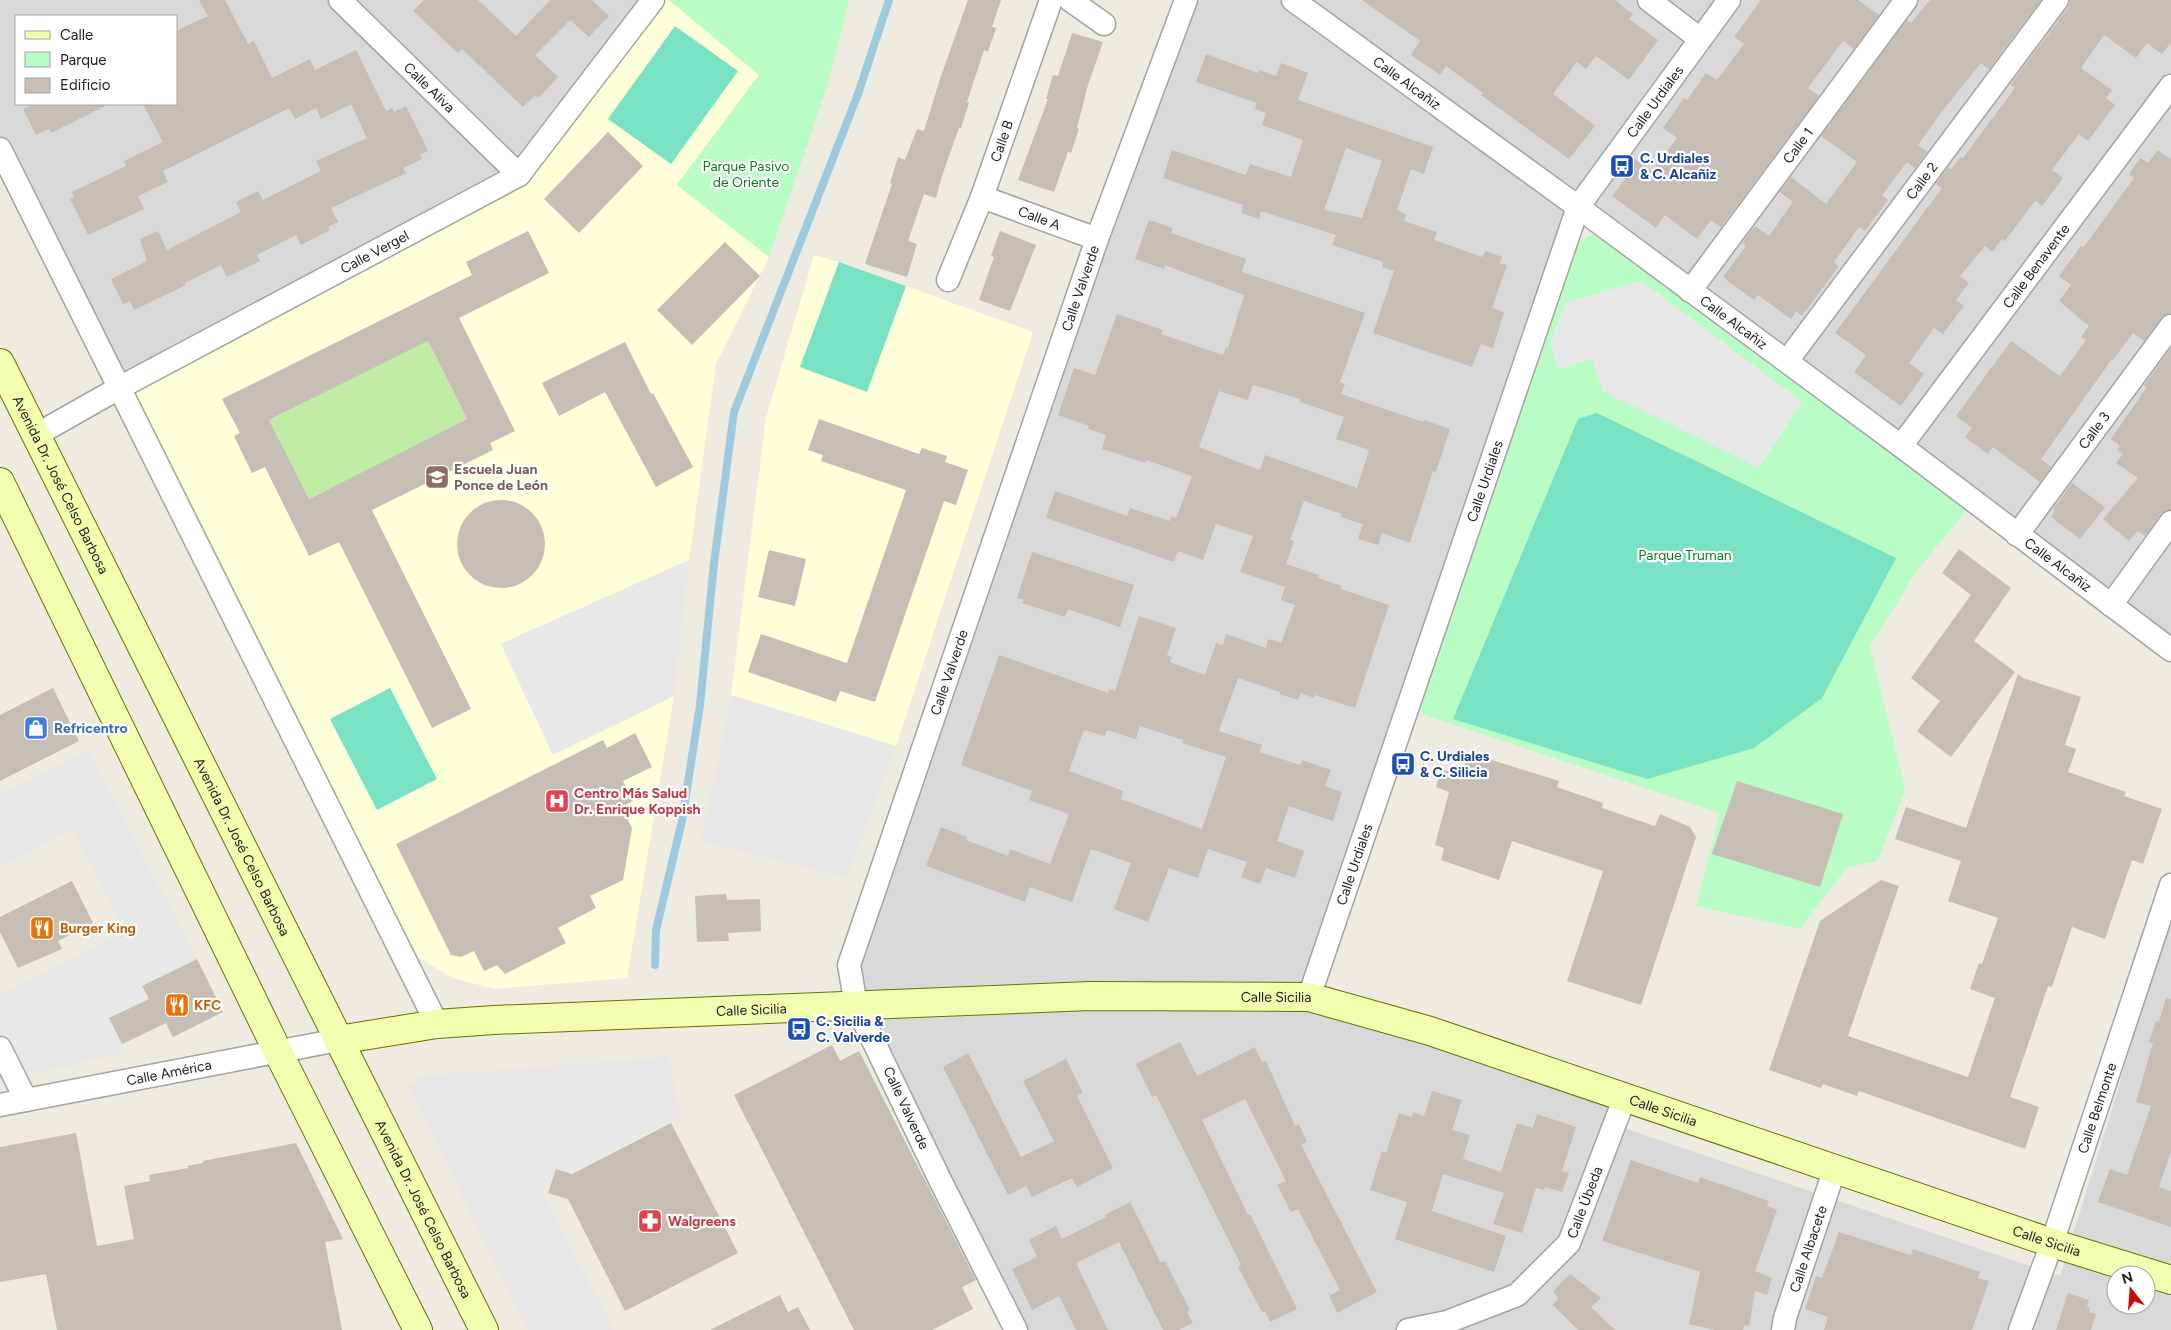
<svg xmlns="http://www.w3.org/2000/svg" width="2171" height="1330" viewBox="0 0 2171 1330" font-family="Figtree,sans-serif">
<rect width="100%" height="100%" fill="#eeebe1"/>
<path fill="#dad9d9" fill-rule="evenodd" d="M0,0H664L528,181L131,393L0,136ZM16,16H176V104H16Z
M1186,0H2171V641L1578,202L1306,992L1624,1094L1615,1125L2060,1276L2117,1093L2171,903V1330H1017L858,1008L837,1007L1067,350ZM2116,1275H2146V1305H2116Z"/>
<path fill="#fcffd8" d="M664,0H669L759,75L677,185L769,257L716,364L689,560L501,644L553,755L674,696L627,978L494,989L453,978L419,958L131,393L528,181Z
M814,255L839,262L1033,332L896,746L731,695L766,418Z"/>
<path fill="#c0eca3" d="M428,341L467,419L309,499L269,420Z"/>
<path fill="#b9fcc5" d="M669,0H849L826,90L769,257L677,185L759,75Z
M1597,233L1968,508L1915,574L1870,646L1905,790L1878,861L1847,867L1800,929L1696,906L1720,813L1424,715L1416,697L1576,241Z"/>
<path fill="#79e2c3" d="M675,26L738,71L671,164L608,119Z
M839,262L906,286L867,392L800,367Z
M1597,413L1896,558L1822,698L1754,748L1647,779L1453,719L1578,419Z
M390,688L437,779L377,810L330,719Z"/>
<path fill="#e8e8e8" d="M1641,281L1802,402L1759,468L1603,391L1592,359L1558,369L1550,343L1566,302Z
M689,560L674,696L553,755L501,644Z
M731,695L896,746L847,878L701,842Z
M88,750L197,959L143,986L149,999L109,1018L126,1052L25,1076L0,1026V996L125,931L72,829L0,867V796Z
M669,1057L680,1116L540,1188L614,1330H528L408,1086L422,1076Z"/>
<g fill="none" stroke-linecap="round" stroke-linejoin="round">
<path stroke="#9ecadf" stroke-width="8" d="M655,965L656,930L682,821L700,705L714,563L734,412L858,94L889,0"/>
</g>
<path fill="#c6bdb4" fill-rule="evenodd" d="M199,0H225L248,44L254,41L272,78L310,59L315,70L356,50L386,111L392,108L394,112L406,106L428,151L420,155L422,159L403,168L406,173L331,208L338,222L328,227L330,230L301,245L296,235L257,255L260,261L227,277L221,265L185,283L186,285L134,310L130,301L123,304L111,279L147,261L140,239L158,231L167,250L241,212L236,202L258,191L263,200L321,171L316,161L367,138L351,104L321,119L316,108L295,119L289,108L163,171L168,182L138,196L144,209L88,235L70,199L74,197L72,192L126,166L124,161L163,142L143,104H176V31L208,16Z
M424,0H478L516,36L550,0H592L609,16L589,37L570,20L535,55L558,77L538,98L535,95L523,107L462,49L458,53L413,11Z
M968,0H1001L992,27L996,28L988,52L984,50L967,102L969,103L961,128H959L943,173L936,198L924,194L908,241L917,244L907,277L865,264L892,184L890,183L898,157L905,160L917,129L924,131L940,79Z
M1362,0H1615L1633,14L1629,19L1658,40L1629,80L1596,56L1586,69L1577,62L1553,94L1595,126L1569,159L1481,95L1483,93L1446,66L1440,75L1411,55L1420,41Z
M1761,0H1858L1879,15L1854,49L1843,41L1808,88L1819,96L1721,227L1711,220L1697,239L1665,215L1656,228L1612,196L1625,179L1622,176L1635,159L1652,171L1677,138L1663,128L1684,98L1687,100L1706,73L1717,80L1744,44L1734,37Z
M1930,0H2041L1989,69L1981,63L1940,114L1918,145L1927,152L1915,168L1907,162L1882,195L1888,200L1865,231L1859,227L1834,262L1839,266L1802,316L1796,311L1791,319L1758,295L1754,300L1723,277L1746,246L1742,243L1755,226L1769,236L1793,202L1780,192L1791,177L1826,204L1857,162L1821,136L1907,20L1911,23Z
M2070,0H2171V42L2162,54L2147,43L2136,58L2104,35L2081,68L2112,90L2106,98L2115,105L2088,141L2079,134L2052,170L2063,178L2042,206L2035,201L2005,241L2002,239L1992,252L1985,246L1960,276L1969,283L1956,300L1964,306L1943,334L1934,328L1909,363L1924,374L1901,406L1854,372L1866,355L1835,333L1942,188L1936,184L1948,167L1951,169L1961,157L1963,158L2015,88L2010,85L2068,8Z
M1072,33L1103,42L1088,85L1077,128L1079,129L1071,153L1068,152L1054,192L1018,180L1048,99H1046L1053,75L1058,76Z
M1206,54L1258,73L1259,70L1276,76L1281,63L1308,73L1298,100L1433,147L1424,174L1411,169L1397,210L1406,215L1404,221L1437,232L1434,240L1482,257L1486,251L1502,257L1500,264L1507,265L1492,308L1504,312L1493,348L1481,344L1472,367L1373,333L1394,271L1382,267L1383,262L1332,245L1336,235L1261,211L1259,219L1241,213L1243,205L1163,178L1172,150L1246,175L1250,164L1291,177L1303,140L1262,125L1266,113L1255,109L1257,103L1196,82ZM1346,148L1382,161L1362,218L1324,210Z
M34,104H109L51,133L49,129L36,135L23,109Z
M608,132L643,166L579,233L544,199Z
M2158,150L2171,160V313L2161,318L2144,341L2133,333L2113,360L2112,359L2041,459L2051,467L2040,482L1993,447L1988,454L1965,437L1972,428L1956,416L2011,341L2060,376L2086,340L2081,337L2089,326L2059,301L2071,285L2059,276L2081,246L2083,248L2134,178L2129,174L2140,158L2148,163Z
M1149,220L1173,228L1171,233L1246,259L1242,272L1365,313L1340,382L1345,384L1341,394L1423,422L1424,420L1450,429L1436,472L1433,471L1410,543L1382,533L1378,545L1358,539L1363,524L1341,517L1342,514L1304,501L1290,540L1294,541L1286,564L1319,575L1318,578L1342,586L1341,589L1389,605L1355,708L1315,695L1314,698L1301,693L1298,700L1279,694L1280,692L1238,678L1219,731L1262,745L1260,752L1300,765L1302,760L1331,770L1325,786L1342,792L1333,821L1289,806L1277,841L1304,851L1295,878L1266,868L1260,884L1241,877L1247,862L1208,849L1198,878L1169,868L1148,922L1114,909L1131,863L1091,849L1072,902L1030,887L1025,902L926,866L941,827L967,837L966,840L1008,856L1010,849L1050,864L1069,814L1029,800L1032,791L961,765L999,655L1108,693L1109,689L1115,691L1139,616L1176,628L1167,655L1172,657L1170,662L1205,675L1216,643L1223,645L1226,634L1266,648L1268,639L1281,643L1295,605L1281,600L1285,587L1240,572L1253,536L1216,524L1203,560L1178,551L1174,562L1046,518L1055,491L1127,516L1130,508L1170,521L1172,516L1176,518L1192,476L1146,460L1145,463L1102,449L1106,435L1088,429L1089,426L1058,415L1074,368L1095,375L1117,314L1163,330L1161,334L1223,355L1226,347L1228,348L1244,295L1165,265L1164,269L1135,259ZM1253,385L1300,399V402L1344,417L1336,439L1369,450L1357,488L1265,455L1260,470L1199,447L1219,391L1248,400ZM1140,726L1183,740L1182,743L1226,757L1202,829L1121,799L1123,791L1069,771L1084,730L1105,736L1107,730L1136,739Z
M528,231L549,273L459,318L515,431L490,443L493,450L372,510L471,709L432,728L339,542L309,556L265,467L252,473L234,436L240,433L222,399L472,275L466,262ZM428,341L467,419L309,499L269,420Z
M1000,231L1036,245L1010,311L979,300L994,257L991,256Z
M725,242L760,276L692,345L657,310Z
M625,342L651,394L653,393L693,467L656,487L605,392L559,416L542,383Z
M2171,348V509L2161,514L2145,536L2138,531L2129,541L2103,519L2138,478L2116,463L2123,454L2117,450L2120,446L2111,439L2147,387L2144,385Z
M819,419L919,454L922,448L947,456L945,462L968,470L956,505L944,501L875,702L840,691L836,702L748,672L761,634L847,663L906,490L821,461L823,455L808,450Z
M2072,483L2105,507L2080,539L2051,517L2055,511L2053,509Z
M457 544a44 44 0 1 1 88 0a44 44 0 1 1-88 0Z
M1959,549L2011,588L1974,641L2015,672L1951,757L1917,731L1940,701L1911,678L1971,595L1942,573Z
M769,550L806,559L795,606L758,597Z
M1032,552L1134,585L1120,627L1068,609L1065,617L1022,603L1024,600L1017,598Z
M2018,674L2023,678L2081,697L2065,745L2076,749L2068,772L2126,792L2124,796L2162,809L2143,864L2132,860L2105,939L2072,927L2052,987L2048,986L2010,1097L2039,1107L2025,1149L1859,1091L1857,1096L1823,1084L1821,1088L1769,1070L1820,921L1881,880L1899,886L1848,1036L1968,1077L1995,998L1970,989L1979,963L1982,964L1998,918L1948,901L1961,861L1895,839L1906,807L1966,828Z
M53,688L79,741L0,781V715Z
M635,733L652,767L623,781L633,801L621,807L632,828L623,880L590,896L596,908L558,928L566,943L505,974L497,965L484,971L474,951L461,957L451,955L396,844L603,740L607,748Z
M1469,753L1559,781L1557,787L1603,803L1602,808L1655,826L1660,814L1690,827L1696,837L1641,1005L1567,981L1603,871L1512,841L1499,880L1441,860L1444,848L1435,845L1449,792L1436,787L1441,769L1461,776Z
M1737,781L1843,814L1820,887L1712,854Z
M72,881L93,923L58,941L62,949L18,968L0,932V917Z
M726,894L727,900L760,899L761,931L728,933L729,941L697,942L695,896Z
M197,959L223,1012L173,1037L166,1023L122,1044L109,1018L149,999L142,986Z
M2166,998L2171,999V1151L2159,1187L2171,1191V1227L2098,1202L2110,1169L2127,1175L2151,1106L2136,1102L2153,1043L2149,1042L2156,1021L2159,1022Z
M1180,1042L1197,1076L1255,1047L1262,1062L1266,1061L1295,1126L1299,1124L1307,1142L1301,1145L1377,1292L1337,1313L1329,1296L1340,1290L1298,1209L1291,1212L1277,1185L1286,1181L1245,1099L1202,1120L1248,1215L1250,1214L1297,1309L1270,1322L1265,1311L1262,1312L1238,1267L1241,1265L1156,1095L1152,1097L1136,1064Z
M832,1045L840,1061L859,1051L976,1280L962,1287L973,1309L932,1330H854L734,1095Z
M968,1053L1021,1157L1054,1141L1023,1081L1066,1059L1083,1093L1077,1096L1113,1168L1077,1187L1072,1178L1032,1197L1026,1186L1008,1195L943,1067Z
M1432,1091L1462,1100L1452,1130L1470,1135L1463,1159L1501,1172L1517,1123L1533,1128L1537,1114L1576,1127L1562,1171L1569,1173L1562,1192L1545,1187L1544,1190L1536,1188L1522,1233L1493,1224L1504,1193L1443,1174L1432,1211L1506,1236L1494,1272L1395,1239L1407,1202L1370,1190L1382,1151L1386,1153L1399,1113L1412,1117L1413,1112L1424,1116Z
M671,1123L738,1253L625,1311L568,1199L548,1193L556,1169L572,1174Z
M76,1133L97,1246L134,1239L124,1186L150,1181L149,1175L188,1168L187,1166L203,1163V1161L296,1143L343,1239L325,1242L342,1330H57L46,1274L0,1282V1147Z
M1631,1160L1698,1183L1700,1177L1769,1201L1767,1206L1777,1210L1755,1271L1772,1278L1767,1295L1755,1291L1749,1326L1744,1325L1743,1330H1715L1689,1324L1700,1272L1602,1241Z
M1130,1202L1161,1263L1165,1261L1190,1310L1187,1312L1193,1323L1179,1330H1163L1119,1242L1076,1263L1108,1330H1076L1059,1296L1032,1310L1012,1269L1037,1257L1029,1240L1056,1226L1062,1239L1106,1217L1105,1215Z
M1839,1232L1901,1252L1911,1255L1913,1249L1980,1272L1978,1278L1989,1281L1972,1330H1824L1828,1317L1805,1309L1816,1276L1822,1278Z
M1570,1274L1601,1298L1591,1307L1615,1330H1578L1553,1305L1558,1298L1553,1291Z
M2068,1293L2089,1300L2087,1307L2090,1308L2089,1312L2096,1314L2091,1330H2056Z
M780,1295L788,1312L798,1307L810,1330H710Z"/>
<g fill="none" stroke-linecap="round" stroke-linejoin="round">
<defs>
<g id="street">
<path id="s1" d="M340,0L519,175"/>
<path d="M1070,0L1104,24"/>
<path id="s2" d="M1293,0L1578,207L1901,446L2171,650"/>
<path d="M1649,0L1700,39"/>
<path d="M0,149L437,1024"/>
<path id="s3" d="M982,197L1097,239"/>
<path id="s4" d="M948,280L982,197L1051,0"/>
<path id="s5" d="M1690,291L1906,0"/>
<path id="s6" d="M1787,361L2057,0"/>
<path id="s7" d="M36,435L119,388L519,175L653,0"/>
<path id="s8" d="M1901,446L2171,86"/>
<path id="s9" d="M2017,535L2171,326"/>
<path d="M2111,605L2171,522"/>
<path id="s10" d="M1309,997L1578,207L1729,0"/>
<path d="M0,1048L26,1100"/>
<path id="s11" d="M0,1105L338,1040"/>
<path id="s12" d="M1016,1330L940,1180L856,1005L849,965L1097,239L1186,0"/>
<path id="s13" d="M1408,1330L1447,1322L1517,1295L1569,1243L1625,1097"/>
<path id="s14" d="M1783,1330L1785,1318L1835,1168"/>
<path id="s15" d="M2020,1330L2052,1243L2171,885"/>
</g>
<g id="secondary">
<path id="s16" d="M0,363L484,1330"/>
<path d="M0,482L278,1052L418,1330"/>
<path id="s17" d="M338,1040L437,1024L494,1020L1090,996L1309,997L1430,1031L2052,1243L2171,1280"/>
</g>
</defs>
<use href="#street" stroke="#a3a3a3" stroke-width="25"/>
<use href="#secondary" stroke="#5f7500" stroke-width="30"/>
<use href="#street" stroke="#fff" stroke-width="22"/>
<use href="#secondary" stroke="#f2fdb0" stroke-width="28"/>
</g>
<defs>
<symbol id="bus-square" viewBox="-11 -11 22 22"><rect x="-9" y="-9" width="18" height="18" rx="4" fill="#1a4fb4" stroke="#fff"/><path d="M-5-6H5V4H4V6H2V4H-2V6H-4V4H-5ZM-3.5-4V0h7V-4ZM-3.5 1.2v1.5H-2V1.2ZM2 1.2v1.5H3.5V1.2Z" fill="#fff"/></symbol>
<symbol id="school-square" viewBox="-11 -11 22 22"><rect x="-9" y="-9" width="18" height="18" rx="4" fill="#8d6e63" stroke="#fff"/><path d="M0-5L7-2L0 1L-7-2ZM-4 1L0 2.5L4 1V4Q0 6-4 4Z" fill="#fff"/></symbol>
<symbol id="shop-square" viewBox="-11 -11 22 22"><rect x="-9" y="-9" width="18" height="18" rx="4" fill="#3f7fe0" stroke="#fff"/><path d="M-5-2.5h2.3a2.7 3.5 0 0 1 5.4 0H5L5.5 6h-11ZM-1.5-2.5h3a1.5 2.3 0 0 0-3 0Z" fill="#fff"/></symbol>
<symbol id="hospital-square" viewBox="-11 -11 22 22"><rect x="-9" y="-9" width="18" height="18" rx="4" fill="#e0444e" stroke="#fff"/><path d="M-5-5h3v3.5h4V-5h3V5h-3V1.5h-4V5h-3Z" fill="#fff"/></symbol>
<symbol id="restaurant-square" viewBox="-11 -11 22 22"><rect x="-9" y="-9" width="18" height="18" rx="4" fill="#e8710a" stroke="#fff"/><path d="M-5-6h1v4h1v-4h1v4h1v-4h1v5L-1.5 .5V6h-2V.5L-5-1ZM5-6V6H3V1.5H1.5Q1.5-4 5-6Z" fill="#fff"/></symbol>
<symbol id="pharmacy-square" viewBox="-11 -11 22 22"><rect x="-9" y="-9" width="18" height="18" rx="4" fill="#e0444e" stroke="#fff"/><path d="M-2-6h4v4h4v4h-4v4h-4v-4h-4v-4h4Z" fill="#fff"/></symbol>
</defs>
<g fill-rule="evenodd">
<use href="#bus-square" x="1608" y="152" width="28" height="28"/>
<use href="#school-square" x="423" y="463" width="28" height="28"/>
<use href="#shop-square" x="22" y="714" width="28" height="28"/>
<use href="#bus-square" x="1389" y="750" width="28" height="28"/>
<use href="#hospital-square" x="543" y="787" width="28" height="28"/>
<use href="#restaurant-square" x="28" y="914" width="28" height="28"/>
<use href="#restaurant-square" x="163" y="991" width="28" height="28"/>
<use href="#bus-square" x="785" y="1015" width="28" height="28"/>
<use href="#pharmacy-square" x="636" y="1207" width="28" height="28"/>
</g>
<g text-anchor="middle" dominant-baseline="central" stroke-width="4.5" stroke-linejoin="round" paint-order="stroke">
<g font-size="14" fill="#1c1c1c" stroke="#fff">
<text stroke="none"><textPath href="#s2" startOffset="141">Calle Alcañiz</textPath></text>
<text stroke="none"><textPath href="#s1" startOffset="125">Calle Aliva</textPath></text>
<text stroke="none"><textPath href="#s10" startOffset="965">Calle Urdiales</textPath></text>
<text stroke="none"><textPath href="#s4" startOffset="149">Calle B</textPath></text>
<text stroke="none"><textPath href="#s5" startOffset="181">Calle 1</textPath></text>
<text stroke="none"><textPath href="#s6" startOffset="225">Calle 2</textPath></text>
<text stroke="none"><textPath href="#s3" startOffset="61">Calle A</textPath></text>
<text stroke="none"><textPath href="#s7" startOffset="385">Calle Vergel</textPath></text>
<text stroke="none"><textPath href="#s8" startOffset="225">Calle Benavente</textPath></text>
<text stroke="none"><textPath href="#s12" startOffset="1118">Calle Valverde</textPath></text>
<text stroke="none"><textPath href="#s2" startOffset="546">Calle Alcañiz</textPath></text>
<text stroke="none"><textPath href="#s9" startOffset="130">Calle 3</textPath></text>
<text stroke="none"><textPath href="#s10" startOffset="545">Calle Urdiales</textPath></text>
<text stroke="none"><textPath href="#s16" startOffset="136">Avenida Dr. José Celso Barbosa</textPath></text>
<text stroke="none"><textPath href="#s2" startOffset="951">Calle Alcañiz</textPath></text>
<text stroke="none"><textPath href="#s12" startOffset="712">Calle Valverde</textPath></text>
<text stroke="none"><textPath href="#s16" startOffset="541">Avenida Dr. José Celso Barbosa</textPath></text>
<text stroke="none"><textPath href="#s10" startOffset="140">Calle Urdiales</textPath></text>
<text stroke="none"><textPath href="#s17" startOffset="940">Calle Sicilia</textPath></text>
<text stroke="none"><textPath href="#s17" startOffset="415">Calle Sicilia</textPath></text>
<text stroke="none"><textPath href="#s11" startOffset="172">Calle América</textPath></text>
<text transform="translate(906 1108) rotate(65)">Calle Valverde</text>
<text stroke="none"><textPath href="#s15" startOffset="235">Calle Belmonte</textPath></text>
<text stroke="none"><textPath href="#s17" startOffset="1345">Calle Sicilia</textPath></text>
<text stroke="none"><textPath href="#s13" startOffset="232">Calle Úbeda</textPath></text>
<text stroke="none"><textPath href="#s16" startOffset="946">Avenida Dr. José Celso Barbosa</textPath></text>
<text stroke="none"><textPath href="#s17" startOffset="1750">Calle Sicilia</textPath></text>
<text stroke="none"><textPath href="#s14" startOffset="85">Calle Albacete</textPath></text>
</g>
<g font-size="14" font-weight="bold" fill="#164399" stroke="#fff" text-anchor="start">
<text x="1640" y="158">C. Urdiales<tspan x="1640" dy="16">&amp; C. Alcañiz</tspan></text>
<text x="1420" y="756">C. Urdiales<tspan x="1420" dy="16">&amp; C. Silicia</tspan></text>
<text x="816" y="1021">C. Sicilia &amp;<tspan x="816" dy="16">C. Valverde</tspan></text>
</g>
<g font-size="14" fill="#057e1a" stroke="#fff">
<text x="746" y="166">Parque Pasivo<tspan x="746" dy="16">de Oriente</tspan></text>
<text x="1685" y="555">Parque Truman</text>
</g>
<g font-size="14" font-weight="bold" fill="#785e54" stroke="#fff" text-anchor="start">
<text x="454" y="469">Escuela Juan<tspan x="454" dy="16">Ponce de León</tspan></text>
</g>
<g font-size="14" font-weight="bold" fill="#366cbe" stroke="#fff" text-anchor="start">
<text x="54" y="728">Refricentro</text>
</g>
<g font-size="14" font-weight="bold" fill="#be3a42" stroke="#fff" text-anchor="start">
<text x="574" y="793">Centro Más Salud<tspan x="574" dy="16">Dr. Enrique Koppish</tspan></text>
<text x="668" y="1221">Walgreens</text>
</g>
<g font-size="14" font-weight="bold" fill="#c56008" stroke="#fff" text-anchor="start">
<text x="60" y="928">Burger King</text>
<text x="194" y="1005">KFC</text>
</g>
</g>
<rect x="15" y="15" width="162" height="90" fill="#ffffff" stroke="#a4a4a4"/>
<rect x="25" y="31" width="25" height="8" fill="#f2fdb0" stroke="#a4a4a4"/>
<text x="60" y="40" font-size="15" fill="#1c1c1c">Calle</text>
<rect x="25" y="52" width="25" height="15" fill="#b9fcc5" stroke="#a4a4a4"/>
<text x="60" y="65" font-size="15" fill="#1c1c1c">Parque</text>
<rect x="25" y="78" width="25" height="15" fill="#c6bdb4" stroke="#a4a4a4"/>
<text x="60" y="90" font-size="15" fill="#1c1c1c">Edificio</text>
<g transform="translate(2131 1290) rotate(343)"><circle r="24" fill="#ffffff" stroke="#a4a4a4"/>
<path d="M0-4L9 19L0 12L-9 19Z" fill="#c71100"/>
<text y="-8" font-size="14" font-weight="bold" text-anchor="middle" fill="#1c1c1c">N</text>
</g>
</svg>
